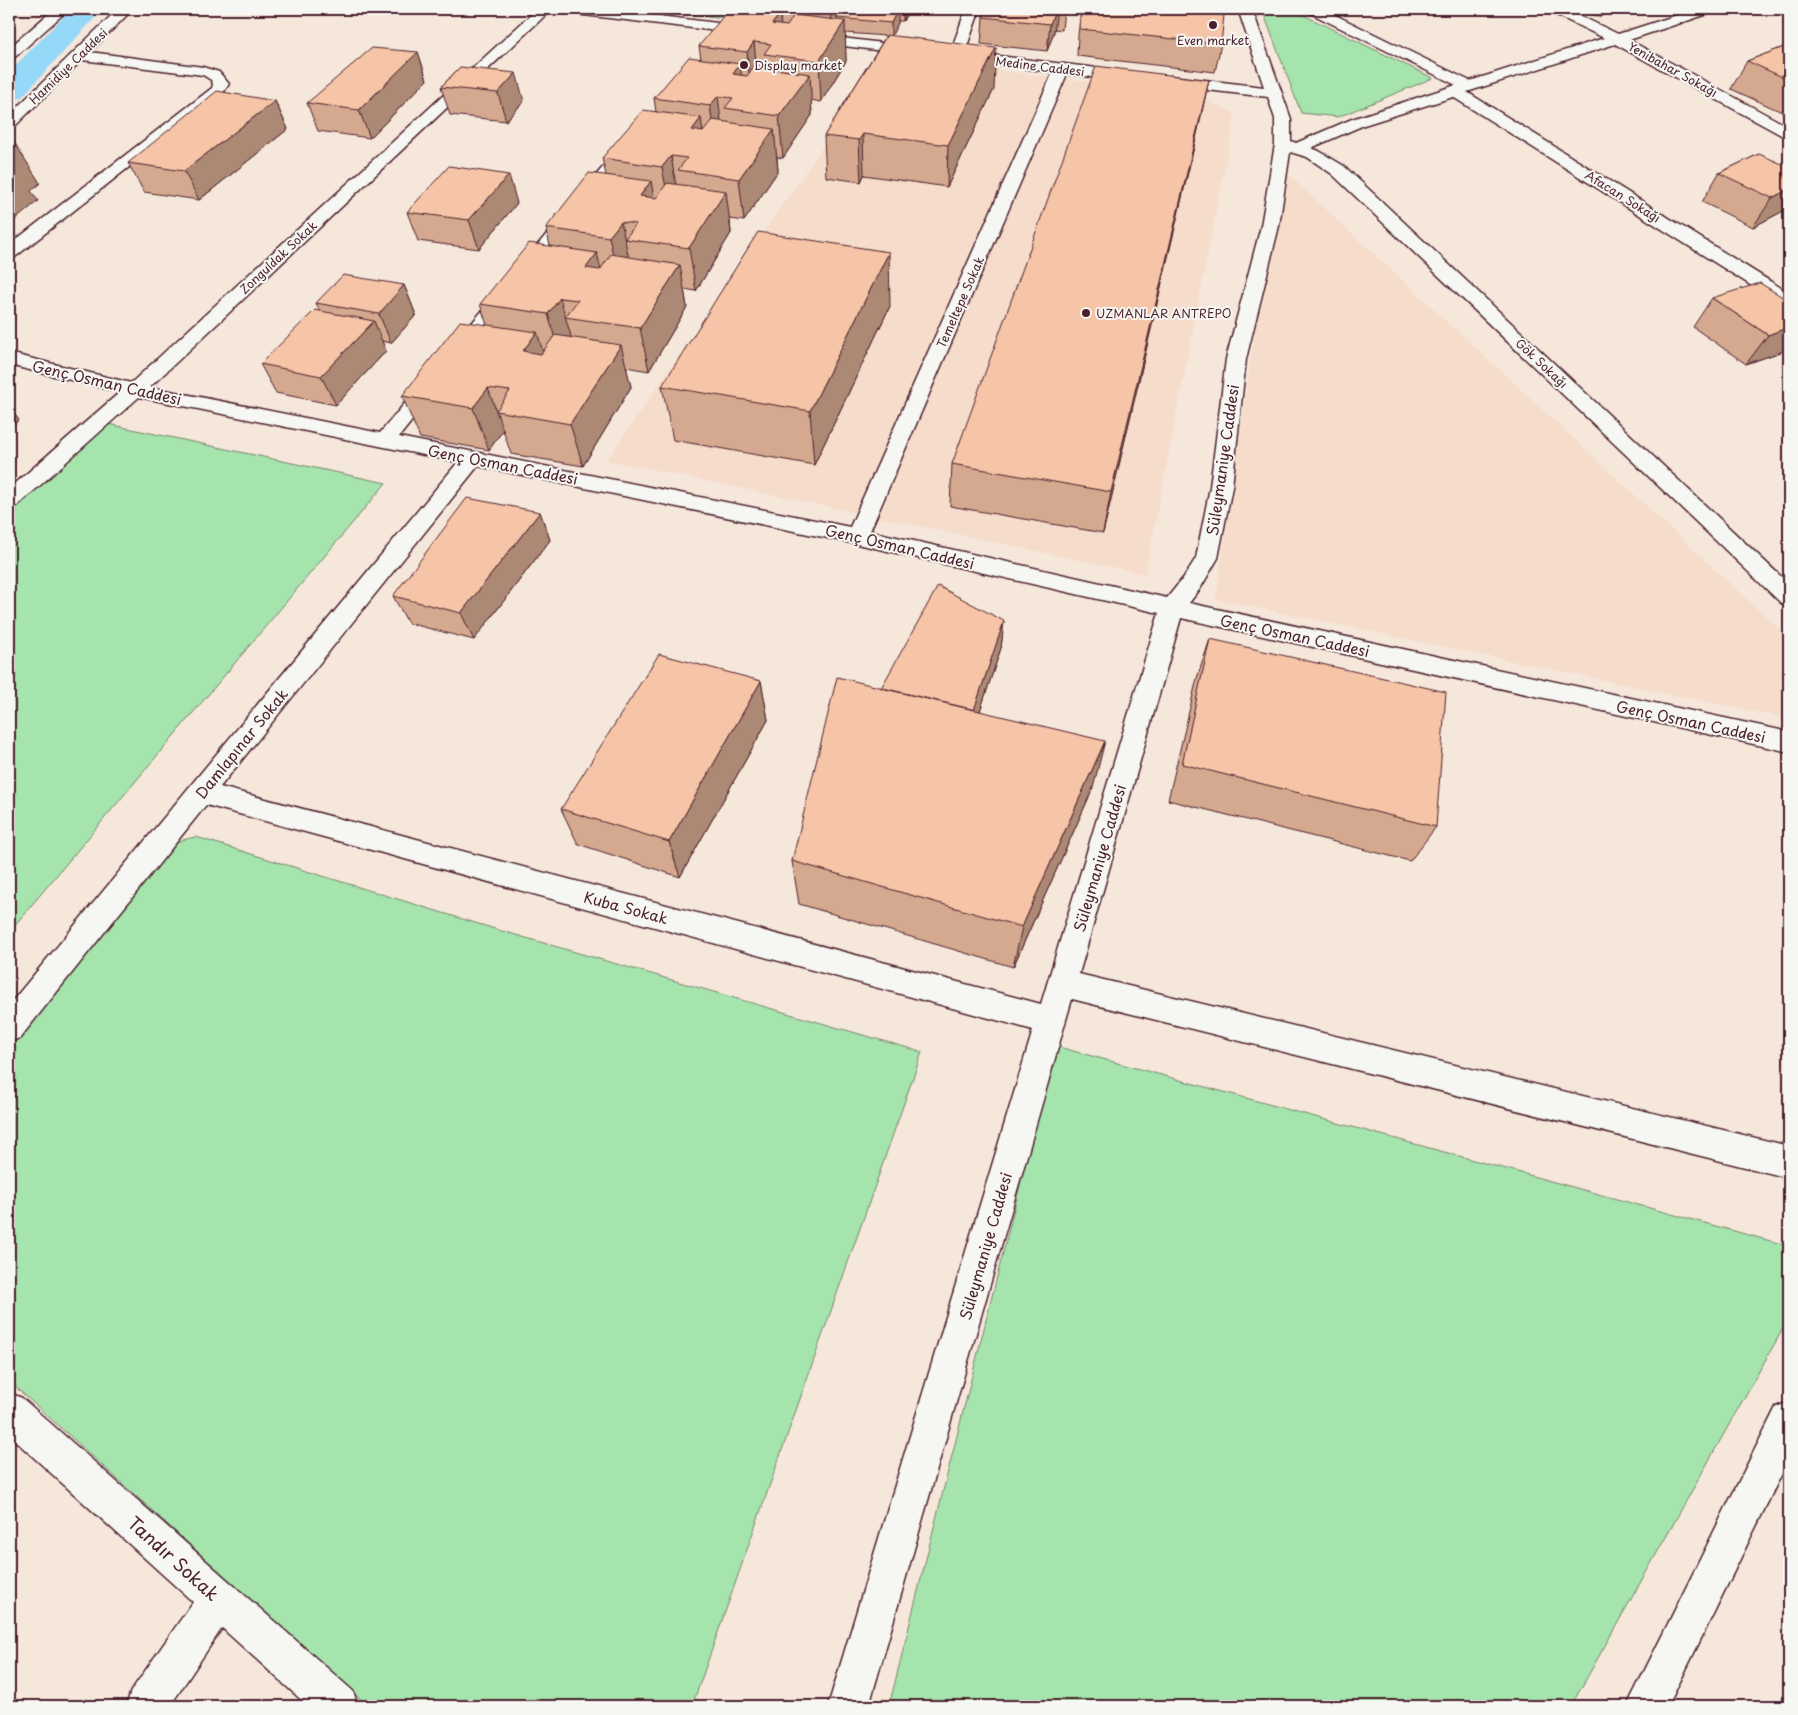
<svg xmlns="http://www.w3.org/2000/svg" width="1798" height="1715" viewBox="0 0 1798 1715" font-family="'Playpen Sans',sans-serif">
<rect width="100%" height="100%" fill="#f6e7db"/>
<filter id="ink" filterUnits="userSpaceOnUse"><feTurbulence type="fractalNoise" baseFrequency=".02" numOctaves="2"/><feDisplacementMap in="SourceGraphic" scale="10" xChannelSelector="R" yChannelSelector="G"/><feConvolveMatrix kernelMatrix="1 2 1 2 8 2 1 2 1" color-interpolation-filters="sRGB"/></filter>
<g filter="url(#ink)">
<path fill="#f6dccb" d="M885,56L1197,95L1235,114L1145,574L607,460Z
M1279,166L1789,638V719L1216,599Z"/>
<path fill="#a5e4ac" stroke="#78826c" d="M646,9H731L725,18Z
M1262,9H1291L1433,78L1338,117L1301,113Z
M108,424L386,483L9,932V511Z
M196,837L495,929L922,1052L692,1706H368L9,1381V1035L148,866C165,849 171,841 196,837Z
M1055,1046L1789,1246V1318L1571,1706H889Z"/>
<g fill="none" stroke-linecap="round" stroke-linejoin="round">
<path fill="#96d8f8" fill-rule="evenodd" d="M71,9H103L21,98L9,101V72Z"/>
<defs>
<path id="minor" d="M54,9H69L14,58L9,59V48Z
M118,9H133L90,52L203,67L219,72L229,84L223,93L15,257L9,258V245L212,88L213,84L211,80L203,75L82,60L15,126L9,128V115Z
M537,9H552L150,387L380,433L425,379L432,377L439,379L442,383L399,437L850,527L1053,72L951,59L949,56L966,9H980L965,52L1131,72L1136,74L1139,77L1136,80L1131,82L1067,74L870,531L1167,598L1184,577L1196,558L1210,487L1226,359L1261,226L1275,144V119L1268,97L1171,86L1166,84L1163,81L1166,78L1171,76L1264,87L1238,9H1252L1291,119V141L1296,143L1352,119L1456,85L1308,12L1306,9H1323L1470,81L1604,38L1550,12L1548,9H1566L1618,34L1696,9H1716L1714,12L1629,40L1789,127V138L1783,136L1615,44L1467,92L1789,293V307L1782,305L1453,97L1364,125L1311,148L1319,151L1344,166L1789,584V605L1781,603L1332,174L1307,157L1290,152L1279,226L1246,359L1232,487L1218,558L1200,589L1189,603L1789,732V752L1181,618L1079,974L1789,1146V1178L1072,999L869,1706H828L1033,1030L206,805L20,1038L9,1042V1005L458,462L139,397L17,506L9,508V489L120,392L9,365V353L131,383ZM478,466L857,544L1159,613L1041,1004L220,787Z
M560,9H600L751,27L756,28L758,31L756,34L751,35L567,13Z
M1774,9H1789V17L1776,12Z
M809,34L915,47L920,48L922,51L920,54L915,55L804,41L802,38L804,35Z
M630,140L636,142L638,145L636,148L465,356L458,358L451,356L448,352L451,348L624,142Z
M9,1393L22,1398L353,1691L358,1706H308L222,1628L170,1706H126L131,1691L193,1602L9,1435Z
M1789,1402V1459L1668,1706H1627L1776,1407Z"/>
</defs>
<use href="#minor" stroke="#4a1f2b" stroke-width="3"/>
<use href="#minor" fill="#f6f6f2" fill-rule="evenodd"/>
</g>
<path fill="#d4a98f" stroke="#4a1f2b" d="M764,9H909L903,21H898V23L891,36L994,89L947,187L864,175L861,182L826,177L824,136L886,36L845,33L846,61L821,102L811,100L812,115L783,158L777,157L778,171L744,221L730,219L731,233L696,291L684,289L687,307L649,371L626,367L631,387L583,466L511,454L503,430L489,450L420,438L402,396L487,325L480,304L550,246L546,228L606,175L602,158L656,112L654,98L701,59L699,46L765,12Z
M987,9H1064L1062,30L1054,29V32L1047,51L981,44L983,17Z
M1081,9H1223L1221,44L1215,72L1077,56L1078,35Z
M1580,9H1618L1600,17Z
M1789,45V110L1782,112L1731,89L1747,61Z
M418,52L427,80L370,138L318,131L307,103Z
M460,67L524,101L506,121L450,115L441,87Z
M275,101L288,129L199,200L144,192L128,163Z
M1200,121L1103,533L950,506L952,464Z
M1759,154L1789,208L1753,227L1702,202L1719,173Z
M517,203L479,249L418,241L407,212Z
M404,285L416,315L391,343L382,341L386,351L336,405L276,393L260,364L320,311L316,303Z
M1712,298L1789,349L1746,364L1693,327Z
M890,306L814,465L673,440L662,386Z
M540,512L550,540L474,640L408,623L393,596Z
M1004,621L1001,648L980,711L1093,788L1013,967L799,904L792,861L881,688Z
M1210,639L1436,827L1410,861L1168,800L1197,678Z
M761,681L768,720L680,877L578,844L561,809Z"/>
<path fill="#ac8974" stroke="#4a1f2b" d="M830,9H840V15L837,18V20L831,33Z
M898,9V23L891,37V23Z
M903,9H909L903,21Z
M1056,9H1057L1054,32L1047,51L1050,24Z
M1604,9H1618L1600,17Z
M780,14L783,54L772,24Z
M845,21L846,61L821,102L819,61Z
M754,42L758,83L751,93L747,52Z
M996,48L994,89L947,187L948,145Z
M418,52L427,80L370,138L359,110Z
M740,64L745,105L733,74Z
M516,73L524,101L506,121L498,93Z
M810,74L812,115L783,158L779,116Z
M1209,80L1200,121L1103,533L1111,492Z
M718,96L723,138L716,147L710,106Z
M275,101L288,129L199,200L184,171Z
M1789,101V110L1782,112Z
M701,118L707,160L692,130Z
M774,129L778,171L744,221L739,179Z
M9,134L40,183L31,191L38,201L9,225Z
M863,134L864,175L861,182L859,140Z
M671,156L678,198L670,209L662,167Z
M509,175L517,203L479,249L469,220Z
M651,181L658,223L640,196Z
M1789,189V208L1753,227L1772,198Z
M726,191L731,233L696,291L689,248Z
M621,222L630,264L619,280L609,237Z
M889,252L890,306L814,465L810,411Z
M597,253L607,295L586,268Z
M680,265L687,307L649,371L640,328Z
M404,285L416,315L391,343L379,314Z
M560,298L572,340L560,357L548,314Z
M374,321L386,351L336,405L321,376Z
M1789,327V349L1746,364L1768,335Z
M537,332L550,375L523,351Z
M621,345L631,387L583,466L570,424Z
M488,388L503,430L489,450L473,408Z
M9,407L19,420L9,428Z
M540,512L550,540L474,640L461,613Z
M1004,621L1001,648L970,741L972,715Z
M761,681L768,720L680,877L669,842Z
M1105,741L1093,788L1013,967L1022,927Z"/>
<path fill="#f6c4a6" stroke="#4a1f2b" d="M729,9H737L780,14L772,24L787,26L794,15L845,21L819,61L764,54L771,44L754,42L747,52L699,46Z
M842,9L877,12L879,9H898L891,23L837,18Z
M987,9H1056L1050,24L983,17Z
M1081,9H1107L1224,15L1221,44L1080,29Z
M1181,9H1223V10Z
M887,35L996,48L948,145L863,134L859,140L824,136Z
M1789,45V80L1747,61Z
M372,48L418,52L359,110L307,103Z
M689,57L740,64L733,74L747,76L754,66L810,74L779,116L725,108L733,98L718,96L710,106L654,98Z
M1096,66L1209,80L1111,492L952,464Z
M460,67L516,73L498,93L441,87Z
M217,91L275,101L184,171L128,163Z
M643,110L701,118L692,130L703,132L713,120L774,129L739,179L678,170L687,158L671,156L662,167L602,158Z
M1759,154L1789,167V189L1772,198L1719,173Z
M449,166L509,175L469,220L407,212Z
M589,173L651,181L640,196L656,198L667,183L726,191L689,248L625,239L636,224L621,222L609,237L546,228Z
M758,232L889,252L810,411L662,386Z
M529,243L597,253L586,268L600,270L611,254L680,265L640,328L565,317L578,300L560,298L548,314L480,304Z
M343,275L404,285L379,314L316,303Z
M1760,283L1789,301V327L1768,335L1712,298Z
M315,310L374,321L321,376L260,364Z
M460,321L537,332L523,351L541,354L555,335L621,345L570,424L496,411L510,391L488,388L473,408L402,396Z
M467,498L540,512L461,613L393,596Z
M938,586L1004,621L974,710L881,688Z
M1210,639L1446,692L1436,827L1182,764Z
M659,654L761,681L669,842L561,809Z
M837,677L1105,741L1022,927L792,861Z"/>
</g>
<g fill="#4a1f2b" stroke="#f6f6f2" stroke-width="2">
<circle cx="1213" cy="25" r="5"/>
<circle cx="744" cy="65" r="5"/>
<circle cx="1086" cy="313" r="5"/>
</g>
<g text-anchor="middle" dominant-baseline="central" stroke-width="4" stroke-linejoin="round" paint-order="stroke">
<g font-size="12" fill="#4a1f2b" stroke="#f6f6f2" text-anchor="start">
<text x="1213" y="40" text-anchor="middle">Even market</text>
<text x="754" y="65">Display market</text>
<text x="1096" y="313">UZMANLAR ANTREPO</text>
</g>
<g font-size="12" fill="#4a1f2b" stroke="#f6f6f2">
<text transform="translate(68 66) rotate(-44)">Hamidiye Caddesi</text>
<text transform="translate(1040 66) rotate(7)">Medine Caddesi</text>
<text transform="translate(1673 69) rotate(29)">Yenibahar Sokağı</text>
<text transform="translate(1623 196) rotate(32)">Afacan Sokağı</text>
<text transform="translate(278 257) rotate(-43)">Zonguldak Sokak</text>
<text transform="translate(960 302) rotate(-66)">Temeltepe Sokak</text>
<text transform="translate(1542 363) rotate(43)">Gök Sokağı</text>
</g>
<g font-size="15" fill="#4a1f2b" stroke="#f6f6f2">
<text transform="translate(107 382) rotate(13)">Genç Osman Caddesi</text>
<text transform="translate(1222 460) rotate(-82)">Süleymaniye Caddesi</text>
<text transform="translate(503 464) rotate(11)">Genç Osman Caddesi</text>
<text transform="translate(900 546) rotate(13)">Genç Osman Caddesi</text>
<text transform="translate(1295 635) rotate(12)">Genç Osman Caddesi</text>
<text transform="translate(1691 721) rotate(12)">Genç Osman Caddesi</text>
<text transform="translate(241 743) rotate(-51)">Damlapınar Sokak</text>
<text transform="translate(1099 858) rotate(-74)">Süleymaniye Caddesi</text>
<text transform="translate(626 907) rotate(15)">Kuba Sokak</text>
<text transform="translate(985 1246) rotate(-74)">Süleymaniye Caddesi</text>
</g>
<g font-size="18" fill="#4a1f2b" stroke="#f6f6f2">
<text transform="translate(174 1558) rotate(42)">Tandır Sokak</text>
</g>
</g>
<rect width="1798" height="1715" fill="none" stroke="#f6f6f2" stroke-width="30"/>
<rect x="15" y="15" width="1768" height="1685" fill="none" stroke="#4a1f2b" stroke-width="2" filter="url(#ink)"/>
</svg>
